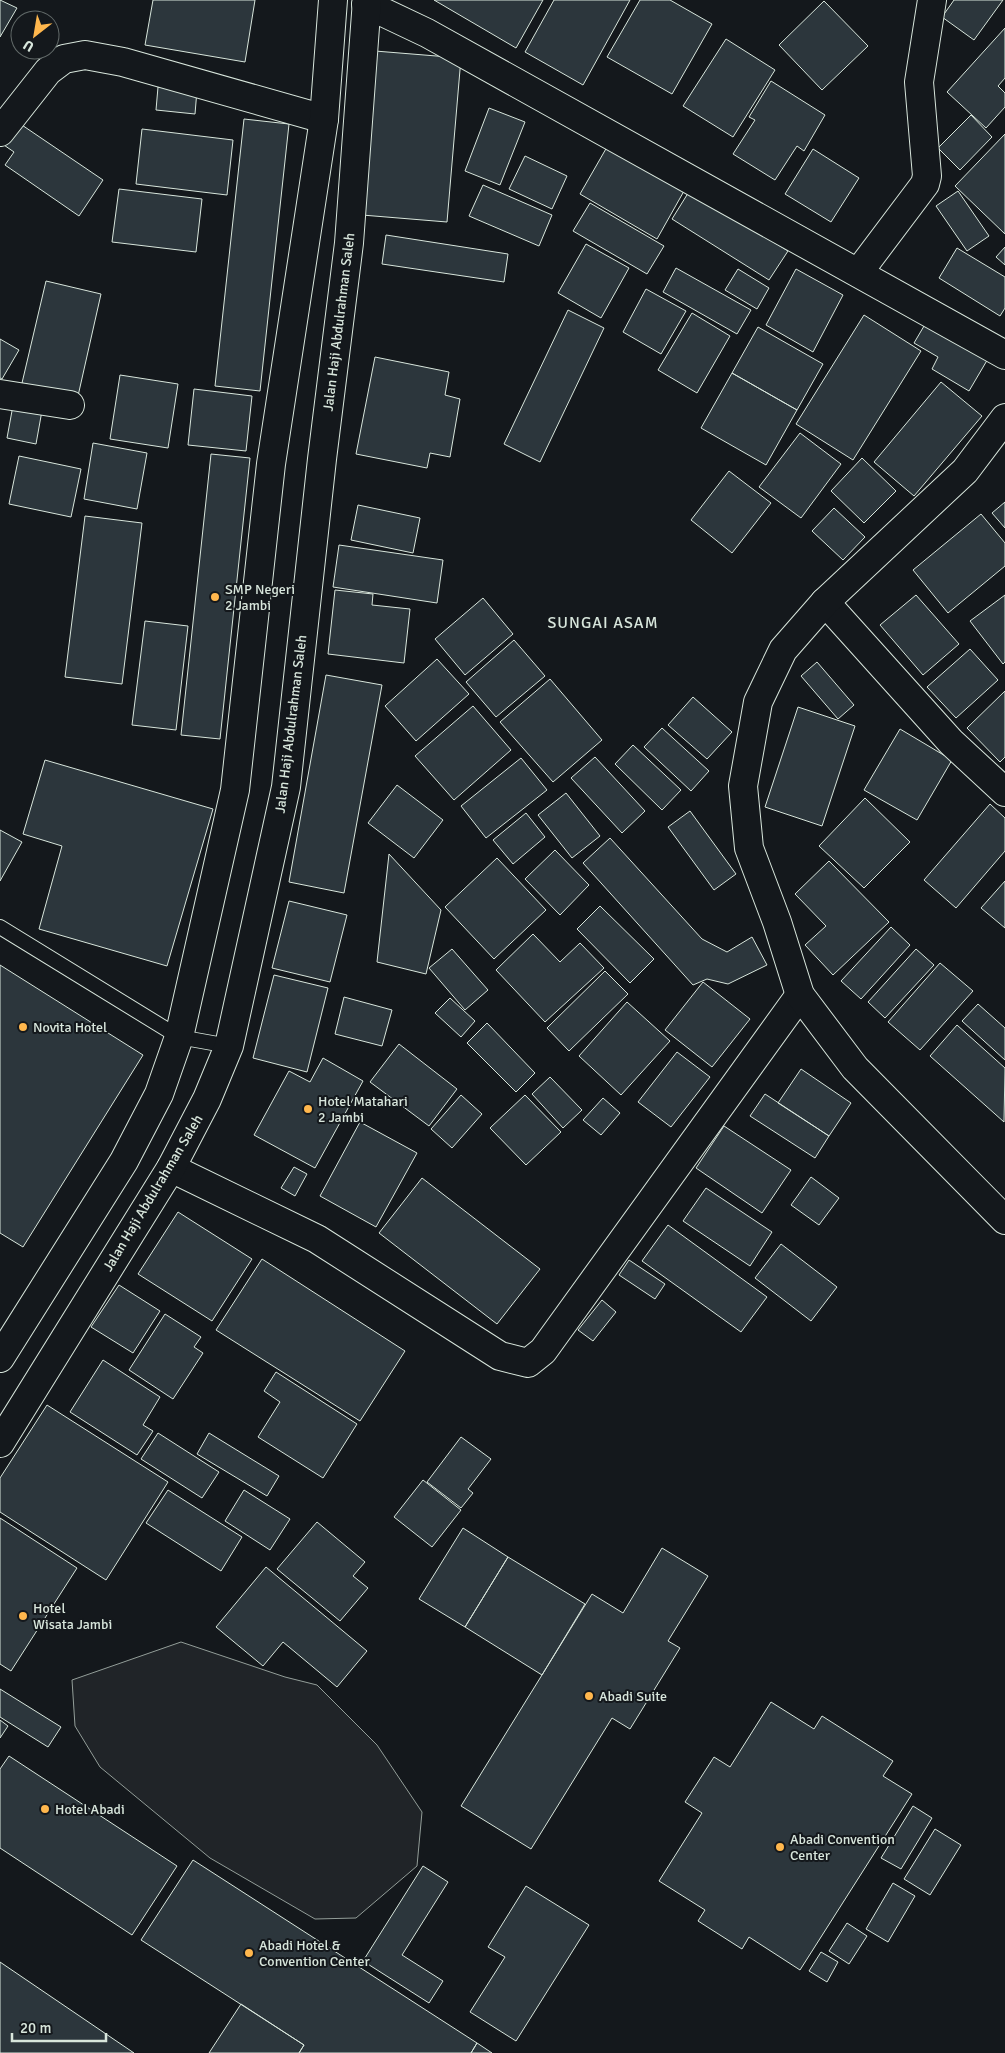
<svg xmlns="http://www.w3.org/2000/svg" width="1005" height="2053" viewBox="0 0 1005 2053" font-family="Signika,sans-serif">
<rect width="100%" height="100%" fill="#14181c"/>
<path fill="#202428" stroke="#939e99" d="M181,1642L285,1677L317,1685L377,1745L422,1812L417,1866L356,1918L315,1919L210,1858L100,1767L75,1726L72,1680Z"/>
<path fill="#2c363c" stroke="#d8e6dc" d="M0,0L17,8L0,37Z
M153,0H255L245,62L145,45Z
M434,0H543L516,48Z
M554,0H630L583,85L525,52Z
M640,0H670L712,24L672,94L607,57Z
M954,0H1003L974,40L942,17Z
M824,1L868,46L822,90L779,45Z
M1005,28V78L998,86L1005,93V107L986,128L947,92Z
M726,39L775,70L733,137L683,106Z
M375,51L461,58L447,222L362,215Z
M771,81L825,115L804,151L797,146L775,180L733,154L755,120L749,117Z
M158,87L197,90L195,114L156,110Z
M489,108L525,122L500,185L465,171Z
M971,115L992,137L960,170L938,148Z
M244,119L289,124L260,391L215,386Z
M16,121L103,180L79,216L5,165L14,152L1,143Z
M142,129L233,140L227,195L136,184Z
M1005,134V234L955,186Z
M607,147L684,191L657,239L580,194Z
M813,149L859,178L831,222L785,194Z
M525,156L567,176L552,209L509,189Z
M483,185L552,215L539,246L469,216Z
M119,189L202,199L196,252L112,242Z
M690,190L788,251L769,280L672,219Z
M958,191L989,236L967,251L936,206Z
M590,203L664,246L647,274L573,231Z
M386,235L508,254L504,282L382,264Z
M586,244L629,268L601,318L558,293Z
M1005,247V265L996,257Z
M957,248L1005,277V308L1000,316L939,278Z
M676,268L751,310L737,334L663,292Z
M738,269L769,288L757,309L725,290Z
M796,269L843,295L813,352L766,325Z
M46,281L101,294L78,396L22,383Z
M646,289L686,311L661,354L623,332Z
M568,310L604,328L540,462L504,444Z
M692,313L730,336L697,393L658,370Z
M864,315L921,351L853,460L796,424Z
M927,321L989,357L969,391L932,369L938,357L914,343Z
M758,327L823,364L797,410L732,373Z
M0,339L19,350L2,379L0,378Z
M375,357L449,372L445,395L460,399L450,457L430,453L427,468L356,454Z
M732,373L797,410L766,465L701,428Z
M120,375L178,384L168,448L110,439Z
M941,382L982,416L914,496L874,462Z
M194,389L252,396L246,451L188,445Z
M14,400L43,405L36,444L7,438Z
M800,433L841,464L801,518L759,487Z
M93,443L147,453L137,509L84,499Z
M211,454L250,458L220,739L181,735Z
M19,456L81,469L71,517L9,504Z
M862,458L896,491L864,523L831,491Z
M729,471L771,503L732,553L691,520Z
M1005,502V528L992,513Z
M358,505L420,518L413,553L351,540Z
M834,508L865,537L843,560L812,531Z
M981,514L1005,543V566L948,613L913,570Z
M85,516L142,523L122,684L65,677Z
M339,545L443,560L437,603L333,587Z
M335,590L373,594L372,605L410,609L404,663L328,654Z
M916,595L959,644L923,675L880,625Z
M1005,595V662L1003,664L970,621Z
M483,598L513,634L465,675L435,639Z
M145,621L188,626L176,730L132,725Z
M514,640L545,676L496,717L466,682Z
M970,649L998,680L956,718L927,687Z
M437,659L469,694L416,741L385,706Z
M817,662L854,705L838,719L801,676Z
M326,675L382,685L344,893L289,882Z
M550,679L602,740L553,782L500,722Z
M1005,691V757L1000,762L967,728Z
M693,697L732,732L707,759L668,725Z
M473,706L511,750L454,800L415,756Z
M798,707L855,726L822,826L765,807Z
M662,728L709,771L691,791L644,747Z
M900,729L952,760L917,820L864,790Z
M633,745L681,790L662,810L615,764Z
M595,757L645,811L622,833L571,778Z
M521,758L547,790L486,838L461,806Z
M45,760L213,809L167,966L39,929L62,846L23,834Z
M397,785L443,820L414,858L368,823Z
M566,793L600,836L572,858L538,815Z
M865,798L910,842L864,888L819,846Z
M990,804L1005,818V851L956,908L924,880Z
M690,811L736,874L714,890L668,827Z
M526,813L545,837L513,864L493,840Z
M0,830L22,842L0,881Z
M610,838L702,939L727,952L752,937L767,965L728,984L707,979L693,985L583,863Z
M555,850L589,885L560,915L525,879Z
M389,854L441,910L426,974L377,962Z
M497,858L546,910L494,959L445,907Z
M829,861L889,922L833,975L805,945L826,926L795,894Z
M1005,881V928L981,908Z
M289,901L347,915L330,982L272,968Z
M600,906L654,959L630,983L577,929Z
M891,927L910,945L861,999L841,981Z
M533,934L560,962L580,943L604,968L545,1022L496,970Z
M452,949L488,990L465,1010L429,968Z
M916,949L934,965L885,1018L868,1002Z
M940,963L973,991L920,1050L888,1022Z
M0,965L143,1055L23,1247L0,1233Z
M605,971L628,994L569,1051L547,1028Z
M274,975L328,988L307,1072L253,1058Z
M703,982L750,1019L712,1067L665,1030Z
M344,997L392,1010L382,1046L335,1034Z
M450,998L475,1021L461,1037L435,1013Z
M627,1002L670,1041L621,1095L579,1056Z
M978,1004L1005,1028V1060L962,1021Z
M487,1023L535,1073L516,1092L467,1043Z
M957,1025L1005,1068L1004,1122L930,1056Z
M399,1044L457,1089L429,1126L370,1082Z
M677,1052L710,1077L671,1127L638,1102Z
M323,1058L363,1081L315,1168L254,1135L289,1071L310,1082Z
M801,1069L851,1103L829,1136L778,1103Z
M550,1077L582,1110L563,1128L532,1094Z
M765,1094L829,1136L815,1158L750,1116Z
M461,1095L482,1114L452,1148L431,1129Z
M525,1095L561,1132L526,1165L490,1128Z
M603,1098L620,1113L601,1135L583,1120Z
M360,1122L417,1153L376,1227L320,1196Z
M724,1126L791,1170L762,1213L696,1168Z
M294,1167L307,1174L295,1196L281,1188Z
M811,1177L839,1198L819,1225L791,1205Z
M422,1178L540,1269L497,1324L379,1233Z
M706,1188L772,1232L750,1266L683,1221Z
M178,1212L252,1259L212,1321L138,1274Z
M668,1225L767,1297L741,1332L642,1261Z
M781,1244L837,1287L811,1321L755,1278Z
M262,1259L405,1351L360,1421L216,1330Z
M629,1260L665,1284L655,1299L619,1275Z
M119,1285L160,1311L133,1353L91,1327Z
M602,1300L616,1312L593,1341L578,1330Z
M165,1314L201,1337L194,1347L203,1353L173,1399L129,1370Z
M103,1360L160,1397L143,1425L153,1431L137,1455L70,1412Z
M276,1372L357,1424L323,1478L258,1437L280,1402L264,1391Z
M47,1405L168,1482L106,1580L0,1512V1478Z
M158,1433L219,1472L202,1498L141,1459Z
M209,1433L279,1476L267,1496L197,1454Z
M461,1437L491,1459L468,1489L473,1493L461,1508L427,1482Z
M423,1480L461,1510L432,1547L394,1517Z
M168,1490L242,1537L221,1571L146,1523Z
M244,1490L290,1519L270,1550L225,1521Z
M0,1518L77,1568L11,1671L0,1664Z
M317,1522L365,1562L353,1576L368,1588L340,1621L277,1569Z
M463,1528L508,1557L465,1627L419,1599Z
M662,1548L708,1576L668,1641L680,1648L630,1729L612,1718L531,1849L461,1806L592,1594L623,1613Z
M508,1557L585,1604L542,1675L465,1627Z
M266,1567L367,1651L337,1687L283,1642L263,1666L216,1627Z
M0,1689L61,1727L48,1747L0,1717Z
M771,1702L814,1729L822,1716L893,1761L883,1776L912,1794L800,1970L749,1937L742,1949L698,1921L705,1910L659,1881L702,1813L685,1802L714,1757L730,1767Z
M0,1720L8,1726L0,1738Z
M9,1756L177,1866L132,1935L0,1848V1769Z
M913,1806L932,1818L901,1869L881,1858Z
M935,1829L961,1845L930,1895L904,1879Z
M193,1860L477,2043L471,2053H299L304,2045L141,1940Z
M423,1866L448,1882L402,1955L443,1981L429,2003L363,1961Z
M893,1883L915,1896L888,1942L866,1929Z
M526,1886L589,1925L516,2041L470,2012L505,1957L488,1947Z
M847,1923L867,1936L849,1964L829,1951Z
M821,1952L838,1962L827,1982L809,1971Z
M0,1962L134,2053H0Z
M241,2004L304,2045L299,2053H209Z
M477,2043L492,2053H471Z"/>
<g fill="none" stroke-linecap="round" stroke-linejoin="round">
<defs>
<path id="service" d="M0,927L179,1037L229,1046"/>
<path id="minor" d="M366,4L427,33L1005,355
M0,132L48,71L64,59L85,55L123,62L324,119
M858,273L925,184L927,176L919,82L932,0
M0,394L70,405
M825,602L951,742L1005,792
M171,1168L317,1239L500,1356L528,1363L543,1351L800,995"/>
<path id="tertiary" d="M1005,418L965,471L825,602L783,650L758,702L743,786L749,848L777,922L800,995L855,1068L1005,1220"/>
<path id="trunk" d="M0,1358L124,1161L159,1094L179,1037L235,790L271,464L324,119L333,0
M0,1443L171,1168L207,1099L229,1046L286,787L322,459L349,243L367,0"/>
</defs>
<use href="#service" stroke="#d8e6dc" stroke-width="16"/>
<use href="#minor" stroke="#d8e6dc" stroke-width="30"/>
<use href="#tertiary" stroke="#d8e6dc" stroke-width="30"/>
<use href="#trunk" stroke="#d8e6dc" stroke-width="30"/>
<use href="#service" stroke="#14181c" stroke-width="14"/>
<use href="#minor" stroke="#14181c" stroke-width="28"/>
<use href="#tertiary" stroke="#14181c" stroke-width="28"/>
<use href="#trunk" stroke="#14181c" stroke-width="28"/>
</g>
<g fill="#ffb74d" stroke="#14181c" stroke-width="2">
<circle cx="215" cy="597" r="5"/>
<circle cx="23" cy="1027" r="5"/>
<circle cx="308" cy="1109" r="5"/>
<circle cx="23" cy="1616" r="5"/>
<circle cx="589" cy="1696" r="5"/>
<circle cx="45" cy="1809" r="5"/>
<circle cx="780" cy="1847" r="5"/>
<circle cx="249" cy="1953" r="5"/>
</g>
<g text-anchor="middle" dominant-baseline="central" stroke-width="4" stroke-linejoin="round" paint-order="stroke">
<g font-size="14" fill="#d8e6dc" stroke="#14181c">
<text transform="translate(339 322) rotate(-83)">Jalan Haji Abdulrahman Saleh</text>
<text transform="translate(291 724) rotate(-83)">Jalan Haji Abdulrahman Saleh</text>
<text transform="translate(153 1193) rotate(-59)">Jalan Haji Abdulrahman Saleh</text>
</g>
<g font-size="14" fill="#d8e6dc" stroke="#14181c" text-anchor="start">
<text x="225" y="589">SMP Negeri<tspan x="225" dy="16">2 Jambi</tspan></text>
<text x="33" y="1027">Novita Hotel</text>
<text x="318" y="1101">Hotel Matahari<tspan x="318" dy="16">2 Jambi</tspan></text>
<text x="33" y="1608">Hotel<tspan x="33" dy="16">Wisata Jambi</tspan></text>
<text x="599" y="1696">Abadi Suite</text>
<text x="55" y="1809">Hotel Abadi</text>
<text x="790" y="1839">Abadi Convention<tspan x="790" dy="16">Center</tspan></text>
<text x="259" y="1945">Abadi Hotel &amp;<tspan x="259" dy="16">Convention Center</tspan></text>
</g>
<g font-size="16" letter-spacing="1" fill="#d8e6dc" stroke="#14181c">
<text x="603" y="623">SUNGAI ASAM</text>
</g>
</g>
<g transform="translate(35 35) rotate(211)"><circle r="24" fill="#14181c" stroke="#626a69"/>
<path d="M0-4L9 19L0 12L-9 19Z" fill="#ffb74d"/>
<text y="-8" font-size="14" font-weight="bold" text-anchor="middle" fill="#d8e6dc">U</text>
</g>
<path d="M12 2033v8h94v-8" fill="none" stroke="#d8e6dc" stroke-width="2.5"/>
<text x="20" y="2033" font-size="15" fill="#d8e6dc" stroke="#14181c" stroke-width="4" paint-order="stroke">20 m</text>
</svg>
